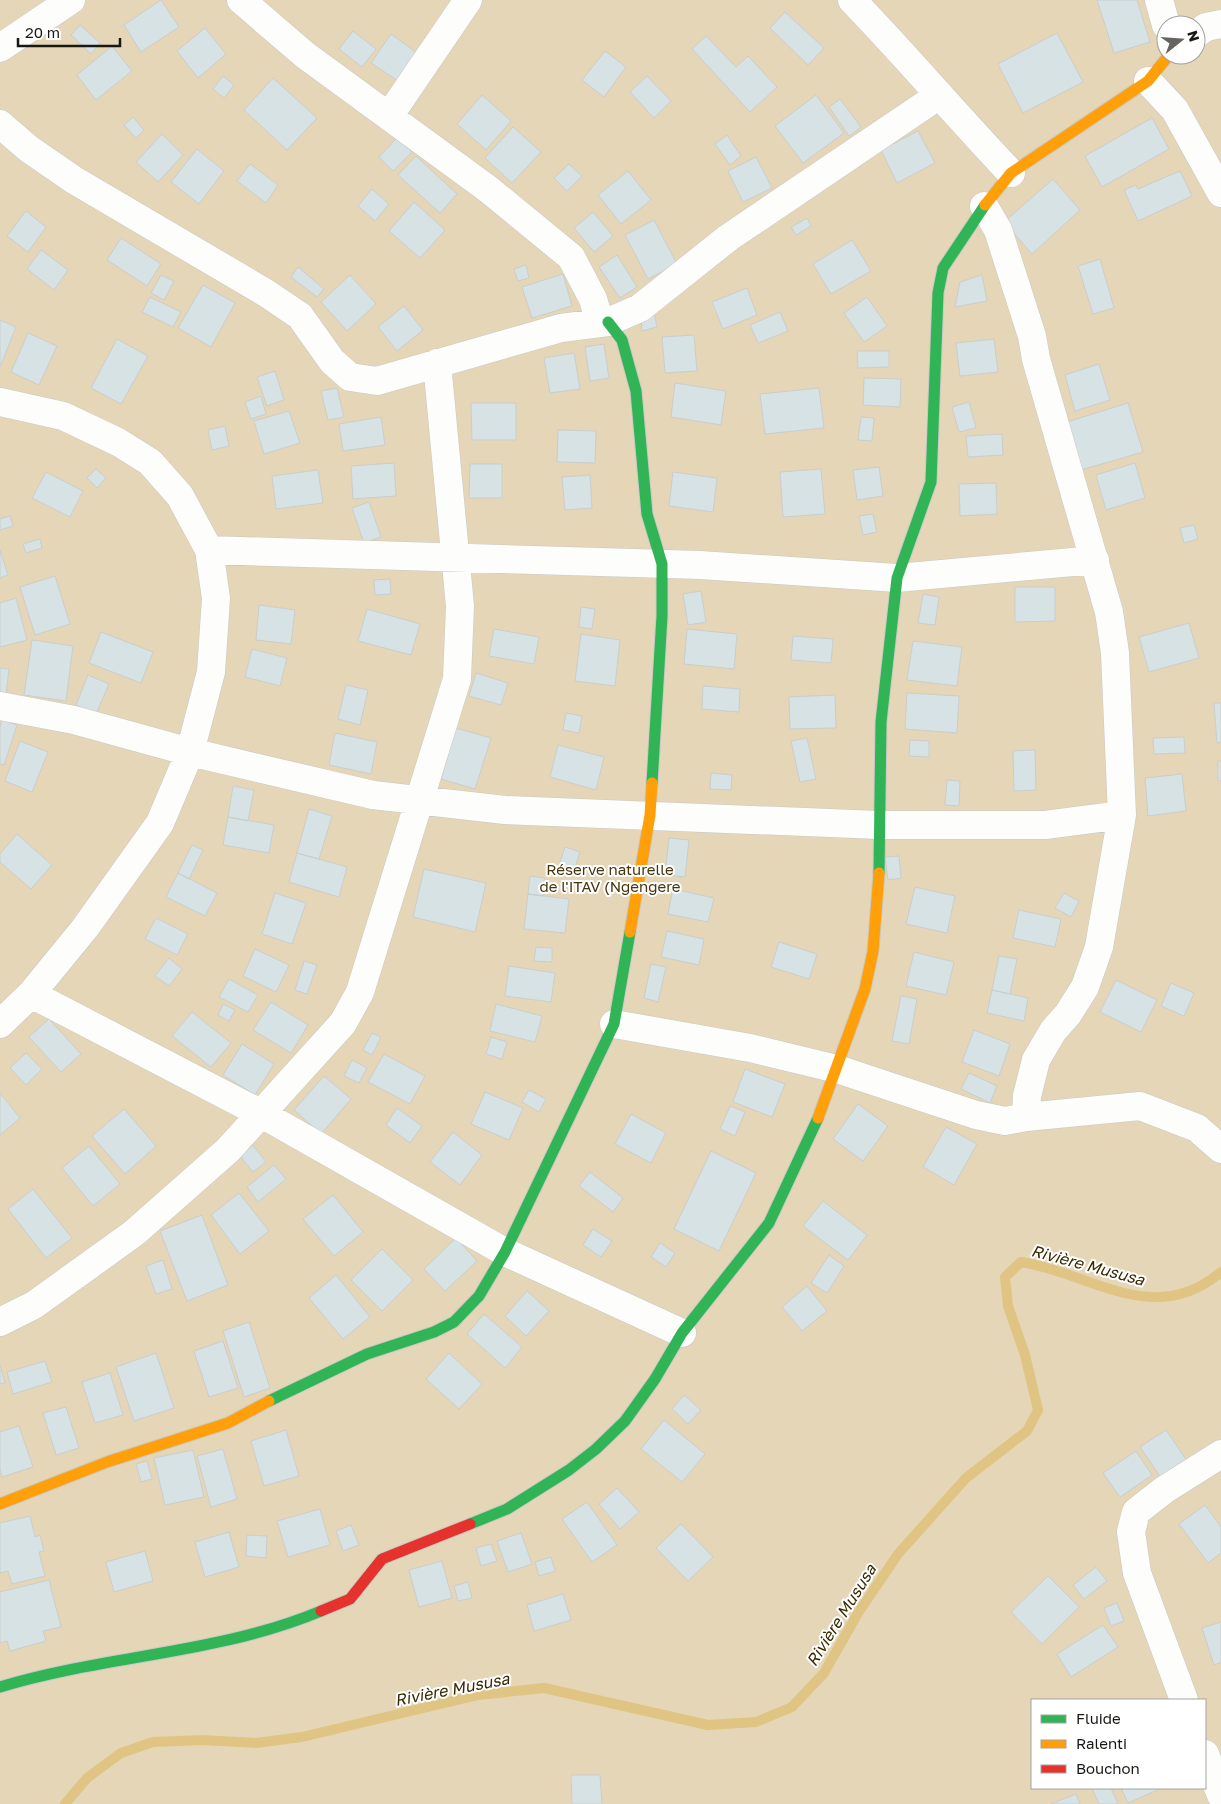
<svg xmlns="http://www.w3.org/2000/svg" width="1221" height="1804" viewBox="0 0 1221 1804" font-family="'Golos Text',sans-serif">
<rect width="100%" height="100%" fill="#f4f2ed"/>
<path fill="#e4d6b6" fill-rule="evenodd" d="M0,0H1221V1804H0ZM1166,25H1196V55H1166ZM1032,1700H1205V1788H1032Z"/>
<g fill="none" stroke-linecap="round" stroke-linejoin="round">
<path stroke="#e0c483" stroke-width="10" d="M65,1804L87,1778L121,1753L153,1742L202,1740L256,1743L302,1737L478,1695L544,1688L708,1725L756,1722L792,1707L824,1673L858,1613L898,1554L966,1478L1027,1431L1038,1410L1025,1355L1008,1306L1005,1277L1021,1262C1092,1273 1153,1329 1221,1272"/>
</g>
<path fill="#d7e2e4" stroke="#cccdcb" d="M161,0L179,27L141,52L124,25Z
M1097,0H1137L1150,42L1114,53Z
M785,12L824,48L808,65L770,28Z
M80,25L100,43L91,54L71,35Z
M205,28L226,54L198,78L177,51Z
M353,31L376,49L362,67L339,49Z
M1057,33L1083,82L1023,113L998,64Z
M391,34L417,53L398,81L371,63Z
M706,36L736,67L748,56L777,87L750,112L692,49Z
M112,46L132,71L96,100L77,75Z
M605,51L626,67L604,97L582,80Z
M223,76L234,85L224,98L213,89Z
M647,76L671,101L654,118L630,92Z
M273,78L317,118L287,150L244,110Z
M482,95L511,121L486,150L457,124Z
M816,95L844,133L803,163L775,126Z
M840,99L861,127L849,136L829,107Z
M133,117L144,130L136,138L124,125Z
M1152,118L1169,149L1102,187L1085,156Z
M513,127L541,152L512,183L485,158Z
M918,131L935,163L897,183L881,150Z
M162,134L183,155L158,182L136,162Z
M727,135L741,156L730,165L715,144Z
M397,138L412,152L393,171L379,157Z
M197,149L224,171L199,204L171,182Z
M416,156L457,194L440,213L398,175Z
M756,157L772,188L743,202L728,171Z
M250,164L278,185L266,203L237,181Z
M569,164L582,176L567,191L554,178Z
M628,171L651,200L621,224L598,195Z
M1180,171L1192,196L1138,221L1124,190L1136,185L1138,189Z
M1053,179L1080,210L1032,254L1004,222Z
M372,189L389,204L375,221L358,206Z
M414,202L445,230L420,258L389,231Z
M26,211L46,227L28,252L7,236Z
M593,212L613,236L594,252L574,228Z
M807,218L811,226L796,235L791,227Z
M654,220L677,264L648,279L625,235Z
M121,238L161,264L147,286L107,260Z
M852,240L871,271L831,294L813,264Z
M41,250L68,270L54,290L27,269Z
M617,255L637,287L620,298L599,267Z
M1100,259L1114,308L1093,314L1078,266Z
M526,265L529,278L518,281L514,269Z
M298,267L324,289L317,297L291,277Z
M563,274L572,306L532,318L522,287Z
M161,275L174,281L164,300L151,293Z
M350,275L376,304L347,331L321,302Z
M982,275L987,301L955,307L960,282Z
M203,285L235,303L211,347L178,328Z
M747,288L757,315L723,329L712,302Z
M150,297L181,312L173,327L142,312Z
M867,297L887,326L864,342L844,313Z
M404,306L423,330L397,351L378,327Z
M654,312L657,327L642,331L641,320Z
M780,312L788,331L758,343L750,325Z
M0,320L16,327L0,367Z
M28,333L57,346L39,385L11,372Z
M694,335L697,371L665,373L662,337Z
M117,339L148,356L121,404L91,388Z
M994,339L998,372L960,376L956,343Z
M604,344L609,378L590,381L585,347Z
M857,351H889V367L858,368Z
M574,353L580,389L550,393L544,358Z
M1099,364L1110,400L1075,411L1065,375Z
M275,371L284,400L267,406L257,377Z
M864,378L901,379L900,407L863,405Z
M675,383L726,391L721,425L671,417Z
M337,388L344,417L328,420L321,391Z
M819,388L824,428L765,434L760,394Z
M261,396L266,414L251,419L245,402Z
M969,402L976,428L959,432L952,407Z
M471,403H516V440H472Z
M1128,403L1143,452L1081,470L1067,422Z
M289,411L300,443L264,454L254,421Z
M381,417L385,445L343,451L339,424Z
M861,417L874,418L872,441L858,440Z
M225,426L229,446L212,450L208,430Z
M558,430L596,431L595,463L557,462Z
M1002,434L1003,455L968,457L966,436Z
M394,463L396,496L353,499L351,466Z
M1135,463L1145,498L1106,510L1096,475Z
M470,464H502V498H469Z
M879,467L883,496L857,500L853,470Z
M96,469L106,478L97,488L87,478Z
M821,469L825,514L783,517L780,472Z
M318,470L323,503L276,509L272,476Z
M46,472L83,491L70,517L32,498Z
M673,472L717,478L713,512L669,506Z
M590,475L592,508L565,510L562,477Z
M996,483L997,514L960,516L959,484Z
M369,502L381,537L364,543L352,508Z
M873,514L877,532L863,535L859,516Z
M10,516L13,526L0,530V519Z
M1194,525L1198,539L1184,543L1180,528Z
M40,539L42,548L26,553L23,544Z
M0,550L8,575L0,578Z
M55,576L70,624L35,635L20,587Z
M390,579L391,594L375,595L374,580Z
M1015,587H1055V621L1015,622Z
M701,591L706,622L688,625L683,594Z
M923,594L939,597L935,625L918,623Z
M16,598L27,640L0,647V603Z
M259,605L295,610L291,644L256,640Z
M581,607L595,609L592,629L579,627Z
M367,609L420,624L411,655L358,641Z
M1189,623L1199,658L1149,672L1139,637Z
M494,629L539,637L534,664L489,656Z
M687,629L737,634L734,669L684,664Z
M101,632L153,652L141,683L89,663Z
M581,634L620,640L615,686L575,681Z
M793,636L833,639L831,663L791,660Z
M32,640L73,646L66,701L24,695Z
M913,641L962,647L957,686L907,680Z
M252,649L287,658L280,686L245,677Z
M0,668L9,669L6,695H0Z
M476,673L508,683L501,705L469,696Z
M88,675L109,684L96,714L76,705Z
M346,685L368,690L360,725L338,719Z
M703,686L740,689L739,712L702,709Z
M907,693L959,696L957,733L905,729Z
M835,695L836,728L790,729L789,697Z
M1214,703H1221V742L1217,743Z
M566,713L582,716L579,733L563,730Z
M2,720L17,725L4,765L0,764V727Z
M456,728L491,738L475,789L441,779Z
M335,733L377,742L371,774L329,765Z
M1184,737L1185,753L1154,754L1153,738Z
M807,738L816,779L800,782L791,741Z
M910,740L929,741V757L909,756Z
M20,741L48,752L32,792L5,781Z
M558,745L604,757L596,790L550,777Z
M1035,750L1036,790L1014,791L1013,751Z
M1218,761H1221V781H1218Z
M711,773L732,775L731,790L710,789Z
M1182,774L1186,811L1148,816L1145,778Z
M947,780L960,781L959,806L945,805Z
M233,786L254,790L248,821L228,817Z
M309,809L332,816L319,859L297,853Z
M228,817L274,825L269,853L223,845Z
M17,834L52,865L31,889L0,862V854Z
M669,838L689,840L685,877L665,875Z
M192,845L203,850L189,879L178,873Z
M565,847L580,852L574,870L559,865Z
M297,853L347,867L339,897L289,882Z
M899,856L901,878L888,880L885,857Z
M424,869L486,883L475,932L413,917Z
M178,873L217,893L205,916L166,897Z
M530,876L545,878L543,896L528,894Z
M915,887L955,896L947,933L906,924Z
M673,889L714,898L708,922L668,914Z
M275,893L306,903L292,944L262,934Z
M1064,893L1079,901L1071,917L1055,908Z
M528,894L569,899L565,933L524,929Z
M1019,910L1061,919L1055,947L1013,938Z
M156,918L188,934L177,955L145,939Z
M667,931L704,939L699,965L661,957Z
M779,942L817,954L809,979L771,967Z
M536,947L552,948V962L534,961Z
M255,949L289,965L276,992L243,976Z
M914,952L954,962L946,995L906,986Z
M999,956L1017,959L1010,994L992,990Z
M169,958L182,969L169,986L155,976Z
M304,961L317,965L307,994L295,990Z
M651,964L666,967L658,1002L644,998Z
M509,966L555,973L551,1002L505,996Z
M229,979L258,995L248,1012L219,997Z
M1116,980L1157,1000L1141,1032L1100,1012Z
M1171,983L1194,993L1184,1016L1161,1006Z
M992,990L1028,998L1024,1021L987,1013Z
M901,996L917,999L909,1044L892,1041Z
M271,1002L308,1025L291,1053L253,1030Z
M223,1004L235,1010L229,1021L218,1015Z
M496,1004L542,1016L535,1042L490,1031Z
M192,1012L231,1043L211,1067L172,1036Z
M49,1019L81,1054L61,1072L29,1037Z
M974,1030L1010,1044L999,1076L962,1062Z
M372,1033L381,1037L372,1055L363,1050Z
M491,1037L507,1042L502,1059L486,1054Z
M242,1044L274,1064L255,1095L223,1075Z
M26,1053L42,1069L26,1085L10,1068Z
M384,1054L425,1076L410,1104L368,1082Z
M352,1060L367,1068L359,1083L344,1076Z
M745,1069L785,1084L772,1117L733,1102Z
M969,1073L997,1086L990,1103L961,1089Z
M324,1076L351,1099L321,1134L294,1110Z
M529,1090L546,1099L539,1112L522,1102Z
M485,1092L523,1108L509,1140L471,1124Z
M0,1093L20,1118L0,1135Z
M858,1104L888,1126L863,1161L833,1139Z
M730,1106L745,1112L735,1136L720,1129Z
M397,1108L422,1126L410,1143L386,1125Z
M124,1109L156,1146L125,1174L92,1136Z
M631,1114L666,1133L651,1163L615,1144Z
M946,1127L977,1144L954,1185L923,1167Z
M453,1132L482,1155L460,1185L430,1162Z
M253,1145L266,1162L253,1172L240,1156Z
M89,1146L120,1184L93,1206L62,1168Z
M711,1151L756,1173L719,1251L674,1229Z
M274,1165L286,1179L258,1202L247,1187Z
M590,1172L623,1198L613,1212L579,1186Z
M33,1189L72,1238L46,1258L8,1209Z
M239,1193L269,1231L240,1254L211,1215Z
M333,1195L363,1232L334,1256L303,1219Z
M823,1201L867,1235L848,1260L803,1226Z
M202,1215L228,1285L187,1301L160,1231Z
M593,1229L612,1241L601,1257L583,1245Z
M456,1238L477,1261L445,1291L424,1269Z
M660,1243L675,1253L666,1267L651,1257Z
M382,1249L413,1280L382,1311L351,1280Z
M829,1255L844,1266L827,1293L811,1283Z
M163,1260L172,1289L156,1294L146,1266Z
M336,1275L370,1317L343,1339L309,1298Z
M807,1286L827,1311L802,1331L782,1307Z
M527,1291L549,1311L526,1336L505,1316Z
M484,1314L522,1347L505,1368L467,1334Z
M249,1322L270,1388L244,1397L223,1331Z
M223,1341L238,1388L209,1397L194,1351Z
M156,1353L174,1408L134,1421L116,1367Z
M449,1353L482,1384L459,1409L426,1379Z
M45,1361L52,1382L13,1394L7,1372Z
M0,1365L5,1383L0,1384Z
M110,1373L123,1415L95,1423L82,1382Z
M684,1395L701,1410L688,1424L672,1409Z
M66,1407L79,1448L56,1455L43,1413Z
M664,1420L705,1454L682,1482L641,1449Z
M19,1426L33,1467L2,1477L0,1469V1432Z
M286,1430L299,1476L264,1486L251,1441Z
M1166,1430L1187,1461L1162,1479L1140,1447Z
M223,1449L237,1499L211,1507L197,1456Z
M193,1450L204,1497L165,1505L154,1458Z
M1136,1451L1152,1475L1120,1497L1103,1473Z
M147,1461L152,1479L141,1482L136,1464Z
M617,1488L639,1512L620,1529L599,1504Z
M587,1502L617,1545L592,1562L562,1519Z
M1205,1505L1221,1527V1553L1208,1563L1179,1524Z
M320,1509L330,1545L288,1557L277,1521Z
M30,1516L35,1537L40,1535L44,1551L39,1552L45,1576L12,1584L8,1571L0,1573V1523Z
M681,1524L713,1557L688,1581L656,1548Z
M351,1525L359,1545L343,1551L336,1531Z
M229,1532L239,1567L205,1577L195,1542Z
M521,1533L532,1564L508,1572L497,1541Z
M247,1535L267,1536L266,1558L246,1556Z
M491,1544L497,1561L481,1566L476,1548Z
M145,1551L153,1581L114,1592L106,1562Z
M551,1557L555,1571L539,1576L535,1562Z
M442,1561L452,1598L419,1607L409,1570Z
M1096,1567L1107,1581L1084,1599L1073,1585Z
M1048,1576L1079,1607L1042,1644L1011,1612Z
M49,1580L61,1627L43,1631L46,1641L10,1651L7,1641L0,1643V1592Z
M468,1582L472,1598L458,1601L454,1586Z
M563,1594L571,1620L534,1631L527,1605Z
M1117,1603L1124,1621L1111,1626L1104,1608Z
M1221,1622V1662L1214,1665L1202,1628Z
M1103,1625L1118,1647L1071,1677L1057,1654Z
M571,1775H600L602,1804H572Z
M1092,1788H1111L1118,1804H1099Z
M1121,1788H1162L1128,1803Z
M1076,1794L1080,1804H1051Z"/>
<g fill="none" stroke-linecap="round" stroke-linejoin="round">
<defs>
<path id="street" d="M241,0L305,55L488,189L571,257L593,299L600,323
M852,0C906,56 957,116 1011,173
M1159,0L1166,25
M1196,34L1206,27L1221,24
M0,48L71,0
M1148,81L1175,110L1221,193
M389,116L468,0
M0,124L29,149L74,180L266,293L300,316L332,361L350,377L377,381L561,328L608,322L640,308L728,238L938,96
M0,402L63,416L118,442L150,462L180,496L209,550L216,598L211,672L190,752L160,823L85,928L31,994L0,1024
M209,550L700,565L897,578L1095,560
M0,706L74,720L190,752L373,795L505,810L879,825H1045L1122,815
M31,994L260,1113L505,1252L682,1333
M614,1024L750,1048L837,1069L976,1115L1005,1121L1026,1117L1027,1096L1036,1060L1053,1031L1068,1014L1085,987L1099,947L1122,815L1115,653L1109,612L1036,359L1032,336L998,230L984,206
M1026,1117L1140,1106L1197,1128L1221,1149
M0,1322L34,1305L134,1233L228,1150L343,1023L360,992L457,679L460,606L437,363
M1184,1700L1137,1573L1131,1532L1136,1512L1164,1490L1221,1454
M1205,1754L1221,1795"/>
<path id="fast" d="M608,322L622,340L636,391L647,514L662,564V616L652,783
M879,873L881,722L897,578L931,482L938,293L943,268L985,205
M269,1401L367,1354L434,1332L454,1322L479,1296L505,1252L614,1024L630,932
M470,1524L507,1509L569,1470L596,1449L625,1421L655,1379L682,1333L769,1223L818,1118
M0,1687C105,1655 219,1654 321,1611"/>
<path id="slow" d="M985,205L1011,173L1148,81L1169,55
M630,932L650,815L652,783
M818,1118L865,989L873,951L879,873
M0,1504L107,1462L228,1423L269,1401"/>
<path id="jam" d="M321,1611L350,1599L382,1559L470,1524"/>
</defs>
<use href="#street" stroke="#cac9c5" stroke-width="29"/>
<use href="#fast" stroke="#cac9c5" stroke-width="13"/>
<use href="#slow" stroke="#cac9c5" stroke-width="13"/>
<use href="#jam" stroke="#cac9c5" stroke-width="13"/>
<use href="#street" stroke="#fdfdfc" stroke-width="28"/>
<use href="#fast" stroke="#30b455" stroke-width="11"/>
<use href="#slow" stroke="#ff9f0a" stroke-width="11"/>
<use href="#jam" stroke="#e5322d" stroke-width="11"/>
</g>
<g text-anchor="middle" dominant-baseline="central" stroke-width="4" stroke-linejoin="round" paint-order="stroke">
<g font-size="15" fill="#46360e" stroke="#fff">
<text x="610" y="869">Réserve naturelle<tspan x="610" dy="17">de l'ITAV (Ngengere</tspan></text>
</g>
<g font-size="16" font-style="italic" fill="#392900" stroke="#fff">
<text transform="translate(1088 1265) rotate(15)">Rivière Mususa</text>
<text transform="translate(841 1615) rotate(-58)">Rivière Mususa</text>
<text transform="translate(452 1689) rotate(-11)">Rivière Mususa</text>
</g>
</g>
<rect x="1031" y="1699" width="175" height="90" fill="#ffffff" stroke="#a3a3a1"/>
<rect x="1041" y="1715" width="25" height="8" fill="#30b455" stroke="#a3a3a1"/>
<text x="1076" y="1724" font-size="15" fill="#1a1815">Fluide</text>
<rect x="1041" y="1740" width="25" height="8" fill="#ff9f0a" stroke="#a3a3a1"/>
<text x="1076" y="1749" font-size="15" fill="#1a1815">Ralenti</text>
<rect x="1041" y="1765" width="25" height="8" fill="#e5322d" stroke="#a3a3a1"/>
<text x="1076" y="1774" font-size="15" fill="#1a1815">Bouchon</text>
<g transform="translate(1181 40) rotate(73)"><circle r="24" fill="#ffffff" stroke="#a3a3a1"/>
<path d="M0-4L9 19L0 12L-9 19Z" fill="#666461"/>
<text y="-8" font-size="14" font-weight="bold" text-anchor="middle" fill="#1a1815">N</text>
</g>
<path d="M18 38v8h102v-8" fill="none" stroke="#1a1815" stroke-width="2.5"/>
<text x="25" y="38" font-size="15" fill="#1a1815" stroke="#ffffff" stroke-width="4" paint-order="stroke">20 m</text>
</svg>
